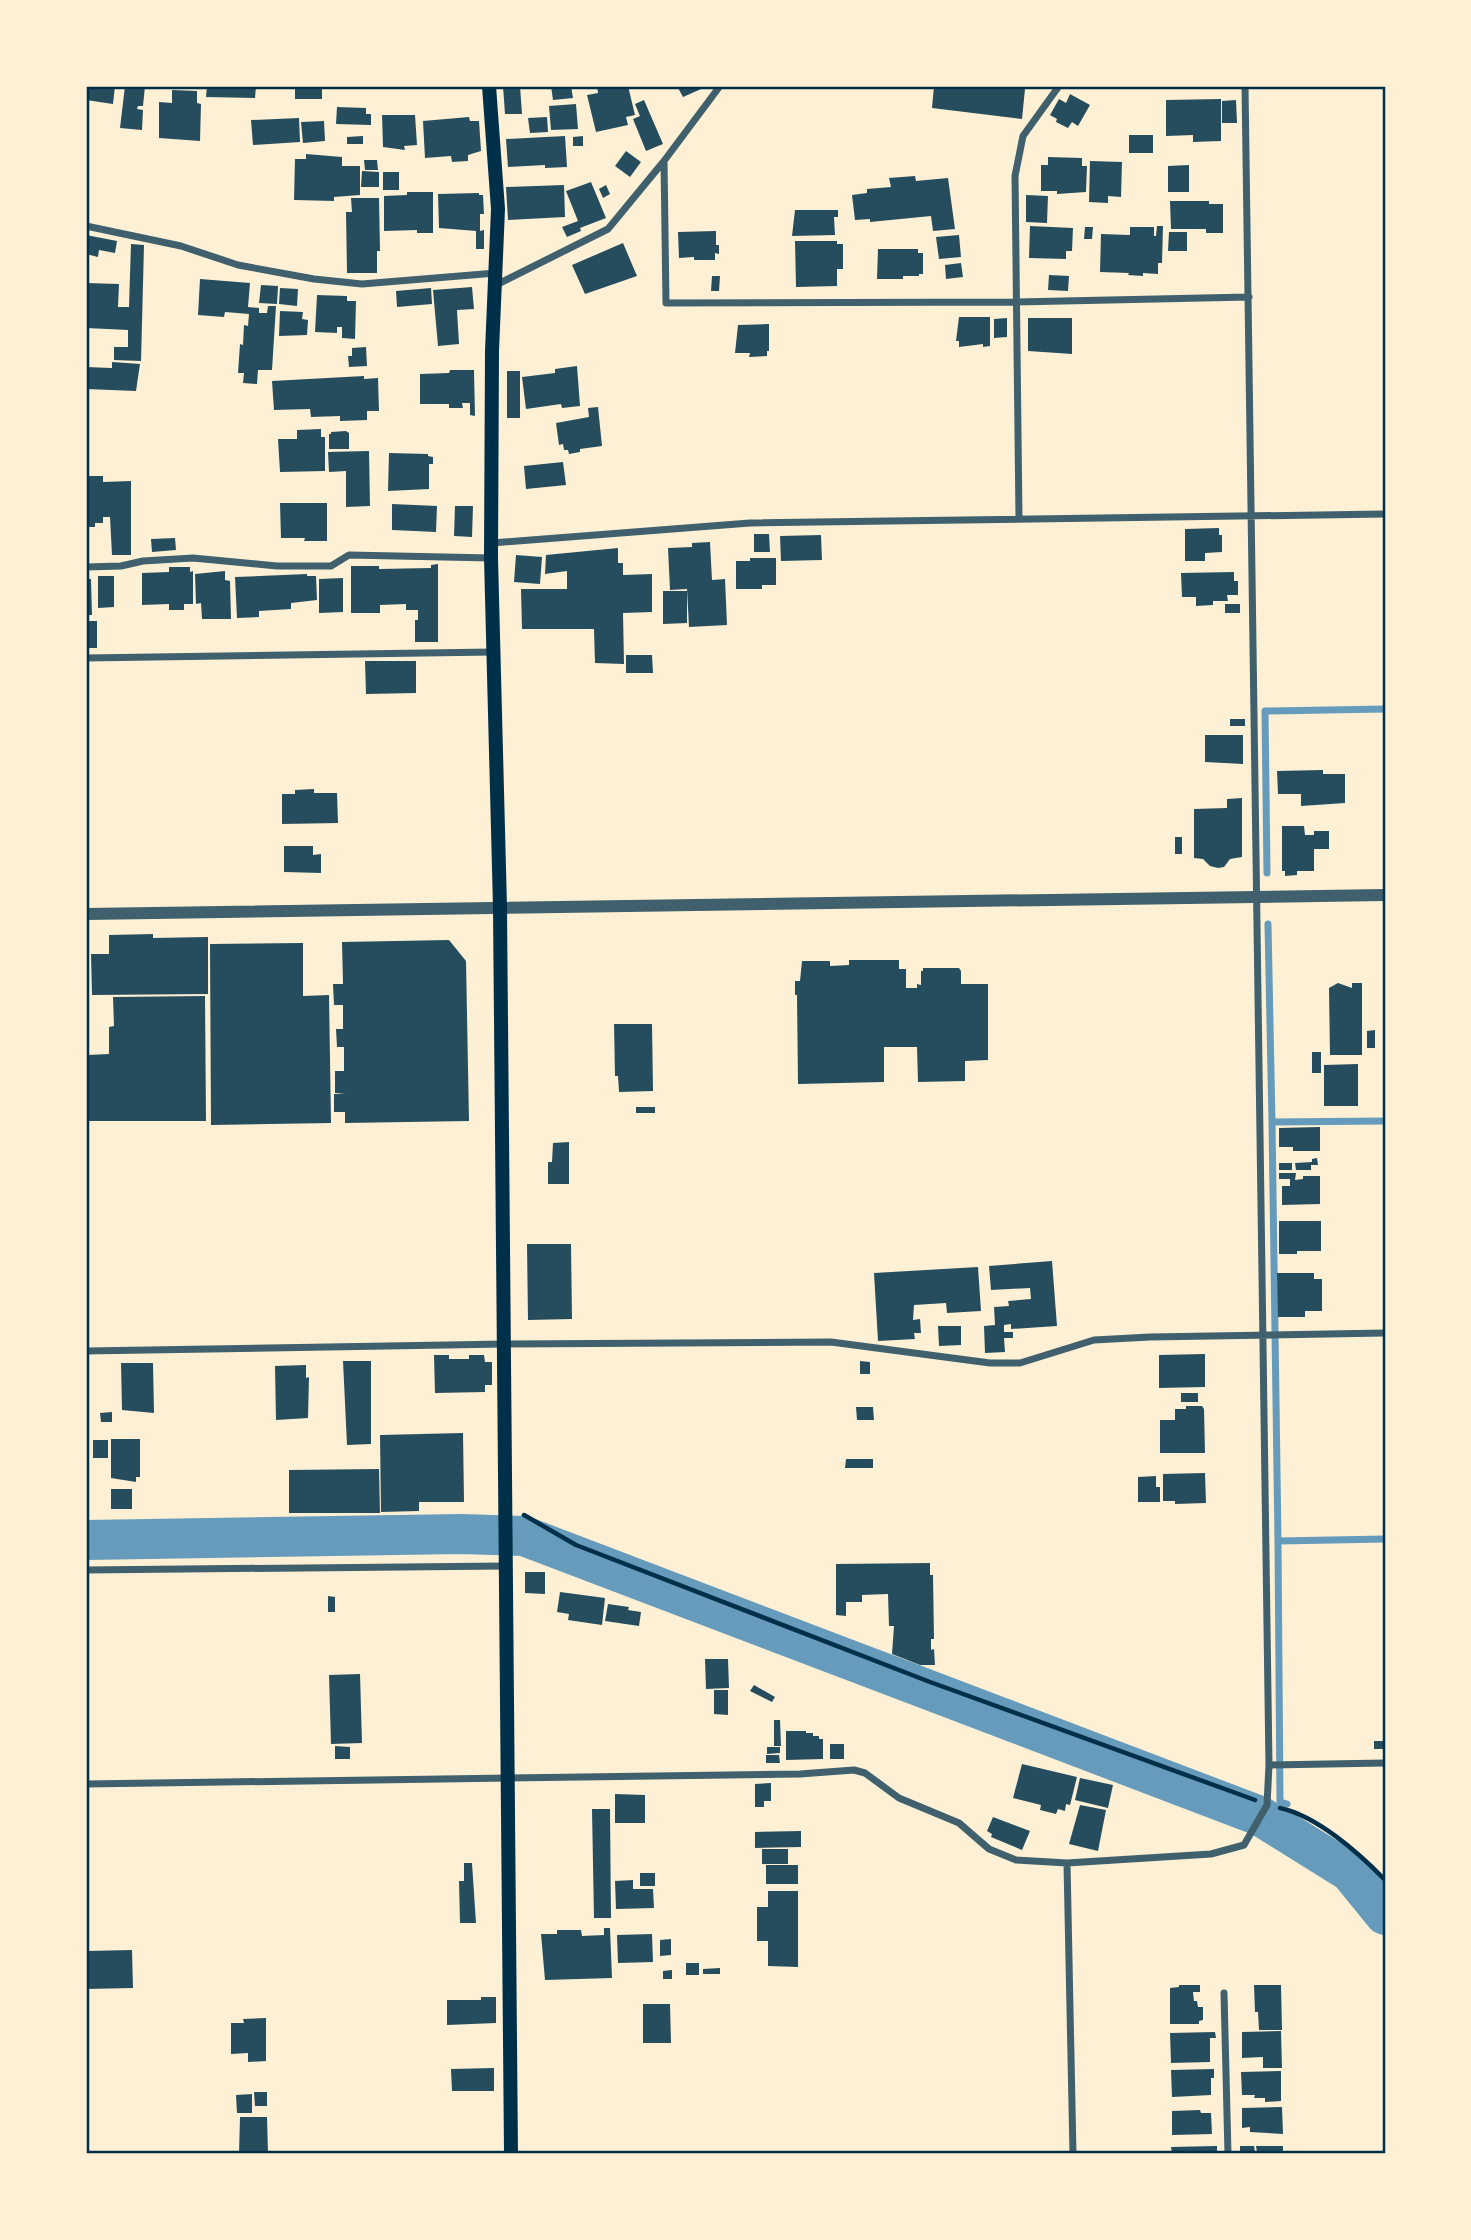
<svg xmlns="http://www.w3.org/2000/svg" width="1471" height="2240" viewBox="0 0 1471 2240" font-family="'Public Sans',sans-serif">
<rect width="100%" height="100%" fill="#fdf0d5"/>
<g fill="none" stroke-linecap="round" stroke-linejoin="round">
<path stroke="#669bbc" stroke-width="7" d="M1267,873L1265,711L1385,709
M1268,924L1272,1122
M1278,1541L1272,1122L1385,1121
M1287,1804L1280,1802L1278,1541L1385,1539
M1277,1827L1282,1819"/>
<path stroke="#669bbc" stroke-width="40" d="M86,1540L461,1534L524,1536L1260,1816L1350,1872L1385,1915"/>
</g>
<path fill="#264d5e" d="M86,86H115L113,104L86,100Z
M125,86H145L143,106H138L137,109L143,110L142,130L120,128Z
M207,86H256L255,98L206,97Z
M295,86H322V99H295Z
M503,86H520L522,114H505Z
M551,86H571L573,98L553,100Z
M597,86H628L635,115L626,117L628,125L596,132L587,95L598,93Z
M677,86H708L683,97Z
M934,86H1003L1025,89L1022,119L932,108Z
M172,90L197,91V103L201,104L200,141L159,138V102L172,103Z
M1070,94L1090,105L1078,126L1072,122L1068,128L1056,122L1057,119L1050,115L1059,99L1066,103Z
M1221,99V141L1193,142V135L1166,136V100Z
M644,100L663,144L646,151L633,119L640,116L635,104Z
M1236,100L1237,123H1222V101Z
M576,104L578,129L551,130L549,106Z
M337,107L366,108V114H371V125L336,124Z
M382,115H415L417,145L404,146L405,150L383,147Z
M469,117L470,121H479L481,151L468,155V161L452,162L451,156L425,158L423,121Z
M547,117L548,132L530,133L528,118Z
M299,118L300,142L253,145L251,120Z
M324,121L325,141L303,143L301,122Z
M1129,135H1153V153H1129Z
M363,136V144H347V137Z
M565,136L567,167L545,168V165L508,167L506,139Z
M583,136V146H573V137Z
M626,151L641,162L630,177L615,166Z
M306,154L342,157V166H360V195L334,197V201L294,200L295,159H306Z
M1048,157L1082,158V166H1087L1086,192L1057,194V191H1041V165H1048Z
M364,160H377L378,170H365Z
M1090,161L1122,162L1121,197L1108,196V203L1089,202Z
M1189,165V192H1168V166Z
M362,171L379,172V187H361Z
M383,172H399V190H383Z
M915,176L916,181L948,178L955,229L933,231L931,216L870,222V219L855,220L852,195L867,193V189L891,187L889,178Z
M591,182L606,218L580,228L581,231L567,237L562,227L578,221L566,191Z
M564,185L565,217L508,220L506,187Z
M606,185L610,194L603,198L599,189Z
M407,192H433V233H417V230L384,231V196L407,195Z
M479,193V195H483L484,214H480V231L484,230V249H476V231L439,228L438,194Z
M1026,195L1048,196L1047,223L1026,222Z
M351,198H379L380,251H377V273H347L346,212H352Z
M1170,201H1209V204H1223V233H1206V229H1171Z
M795,210H838V217H834L835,235L792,236Z
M1030,226L1073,228L1072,251H1066V259L1029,258Z
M1157,226H1163L1162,263H1158V274L1143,273V276L1128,275L1129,273L1100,272L1101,234L1130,235V227H1154V236H1156Z
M1085,227H1093L1092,239H1084Z
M716,231V245H719V254L715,253V260H694V257L679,258L678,232Z
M1169,232H1187V251H1168Z
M86,235L117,241L115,253L99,250L98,257L86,254Z
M959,235L961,257L939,259L936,237Z
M795,241H837V244H843V269H837V286L796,287Z
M623,243L637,276L585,294L572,265Z
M131,244L144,245L141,361L114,360V347H128V330L86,328V283L119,284L118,307H129Z
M878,249H918V253H923V274H919V276H903V279H877Z
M961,263L963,277L946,279L945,265Z
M1049,275L1069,276L1068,291L1048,290Z
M712,276H720L719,291H711Z
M200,279L250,283L248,307L259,308V313H267L268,306H276L272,370H258L257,384L243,383L244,373H238L240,344L243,345L244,325L248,326L249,314L225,312L224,317L198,315Z
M261,285L278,286L277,304L259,303Z
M472,287L474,309L457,310L459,344L438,346L433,290Z
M280,288L298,289L297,306L279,304Z
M431,288L432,304L397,307L396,291Z
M317,295L347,296V301H356L355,339L342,338V327H337V333L315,332Z
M280,311L303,312L302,319L308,320L307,335L279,336Z
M959,317H990V346L983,347V344L959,347V341H956Z
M1007,318V337L994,338V319Z
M1028,318H1072V354L1028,351Z
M769,324V351H767V356L749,357L750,353H735L738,325Z
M366,347L367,366L349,367L348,356H352V348Z
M112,362L140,364L136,391L86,389V367L112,368Z
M577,366L580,406L562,408L561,404L526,409L522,377L555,373V369Z
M450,370H474L475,416L470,415V403H462L463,408H449V404H420V374L449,373Z
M507,371H520V418H507Z
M364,376V379L378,378L379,411H367V420L340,421V416L311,417L310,409L274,410L272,381Z
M598,407L602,446L580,449V452L569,454L568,450H564L563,444L559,445L556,423L589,417L588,408Z
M321,429V437H325V471L280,472L278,439H297V430Z
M346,431L349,433V449H329V434H331V432Z
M369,451L370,506L346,507V471L329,472L328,452Z
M389,453L428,454V456L433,457V464H429V489L388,491Z
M563,462L566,485L526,489L524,466Z
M86,476H103V482L131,481V555H112L110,517H103V523H95V527H86Z
M280,503H327V541H304L305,538H281Z
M392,504L437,506L436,532L392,530Z
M455,506H473L472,537L454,536Z
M1219,528V535H1222V552L1205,553V561H1185V529Z
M754,534H769L770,552H754Z
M821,535L822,560L781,561L780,536Z
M175,538L176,550L152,552L151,539Z
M710,542L712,580L725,579L727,625L689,627L687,589L670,590L668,548L692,547V543Z
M618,548V563H623V575L652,574V612L623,613L624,664L595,663L594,629H522L521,589H567V571L545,574L546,555Z
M516,555L542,557L540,584L514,582Z
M750,558H776V585H762V589H736V561H750Z
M438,564V642H415V620H418V610H406V604L380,605V613H351V566H379V569L431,568V565Z
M169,567H190V572L193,571V604H184V610H169V604L142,605V573L169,572Z
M225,571V580L230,581L231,619H202L201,603L196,604L195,574Z
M1234,572V581H1238V595H1227L1228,601H1213V605L1196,606V597H1182L1181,573Z
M307,574V576H316L317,600L291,603V609L259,611V617L237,618L235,577Z
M98,576H114V607L98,608Z
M343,578V612L319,613V579Z
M86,579H91L92,615H86Z
M663,591H687V623L663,624Z
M1225,604H1240V613H1225Z
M86,621H97V648H87Z
M626,655H652L653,673H626Z
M365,661H416V693L366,694Z
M1230,719H1245V726H1230Z
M1205,735H1243V764L1205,762Z
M1323,770V774H1345V803L1301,806V794H1278L1277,771Z
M314,789V793H337L338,823L282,824V794H295V790Z
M1242,798V857L1230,859L1224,867L1218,868L1210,866L1203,859L1194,858V809L1227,808V799Z
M1282,826H1304L1305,835H1314V831H1329V849H1314V871H1297V875L1285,876V871H1282Z
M1175,837H1182V854H1175Z
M284,846H313V855L321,854V873L284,872Z
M153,934V938L208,937V994L92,995L91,954H109V935Z
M449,940L466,961L469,1121L345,1123V1112H334V1094H345L335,1093V1071H344V1047H337L336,1029H343V1005H334L333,984H343L342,942Z
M303,943V996L329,995L331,1123L211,1125L210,944Z
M849,960H899V969H906V988H917V984L921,985V971H923V968H959L961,971V984H988V1060L965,1061V1081L918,1082L917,1047H884V1082L798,1084L797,995H795V981H800L802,961H830V966L849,965Z
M1338,983L1352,988V983H1362V1055H1330L1329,988Z
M205,996L206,1121H88L87,1055L109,1054V1027L114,1026L113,997Z
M614,1024H652L653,1091L619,1092L618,1076H615Z
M1375,1030V1048H1367V1031Z
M1312,1052H1321V1073H1312Z
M1358,1064V1106H1324V1065Z
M636,1107H655V1113H636Z
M1320,1127V1151H1293V1147H1279V1128Z
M569,1142V1184H548V1162H552L553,1143Z
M1317,1158L1318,1165H1311V1170H1296L1295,1163L1312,1162V1159Z
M1279,1163H1292V1170H1279Z
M1279,1173H1296L1295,1180L1303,1179V1176H1320V1204L1282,1205V1186H1290V1179H1279Z
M1279,1221H1321V1251H1297V1254H1279Z
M527,1244H571L572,1319L528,1320Z
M1052,1261L1057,1326L1011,1329V1324L1004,1325V1332H1013V1338H1004L1005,1352L985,1353L984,1326L995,1325L994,1307L1009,1306L1008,1301L1031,1299L1030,1288L991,1290L989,1266Z
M978,1267L981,1311L947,1313L946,1303L914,1305L913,1320L920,1319L921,1333H914L915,1339L878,1341L874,1273Z
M1277,1273H1314V1279H1322V1311H1305V1317H1278Z
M938,1326H961V1345L939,1346Z
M1205,1354V1387L1159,1388V1355Z
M434,1355H449V1359H469V1355H484L485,1362H492V1385H485V1392L435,1393Z
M343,1361H371V1444L347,1445Z
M860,1361L870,1362V1374H860Z
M121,1363H153L154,1413L122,1410Z
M306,1365V1378L309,1377L308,1418L276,1420L275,1366Z
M1181,1393H1198V1402H1181Z
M1186,1406H1202L1204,1409L1205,1453H1160V1420H1175V1409H1186Z
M856,1407H873L874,1420H857Z
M112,1412V1422H101L100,1413Z
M463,1433L464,1502H419V1511L381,1512L380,1435Z
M111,1439H140V1477H136V1482L111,1478Z
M93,1440H108V1458H93Z
M846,1459H873V1468H845Z
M379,1469L380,1513H289V1470Z
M1205,1473L1206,1503L1175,1504V1501H1163V1474Z
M1156,1476V1487H1160V1502H1138V1477Z
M111,1489H132V1509H111Z
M930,1563V1575H933L934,1639H931V1650L934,1649L935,1665H920L892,1654L894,1626H889L888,1594L862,1595V1602H846V1616L836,1615V1564Z
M525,1572H545V1594L525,1593Z
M560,1592L605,1598L602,1625L568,1620L569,1614L557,1612Z
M328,1596L335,1597V1612H328Z
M608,1604L629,1607L628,1610L641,1612L639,1626L605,1621Z
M705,1659H728L729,1688L706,1689Z
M360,1674L362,1743L331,1744L329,1675Z
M754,1685L775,1697L772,1702L750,1691Z
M714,1690H728V1715L714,1714Z
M774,1720H780L781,1746H774Z
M786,1731H806V1733H813V1736H819V1739H823V1759L786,1760Z
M1374,1741H1385V1749H1374Z
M830,1744H844V1759H830Z
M335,1746L350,1747V1759H335Z
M767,1747H780V1753L767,1754Z
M766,1755H779L780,1763H766Z
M1022,1764L1077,1777L1070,1805L1066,1804L1065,1811L1058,1809L1056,1814L1040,1810L1041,1805L1013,1798Z
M1080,1778L1113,1785L1108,1808L1075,1800Z
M771,1783V1801H764V1807H755V1784Z
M615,1794L645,1795V1823H615Z
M1080,1805L1106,1810L1098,1851L1069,1844Z
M592,1809H610L611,1918H594Z
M993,1817L1030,1831L1022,1850L991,1837L992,1834L987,1831Z
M801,1831V1847L755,1848V1832Z
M762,1849H788V1864H762Z
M464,1863H472L476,1923H460L459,1881H464Z
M766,1865H798V1884H766Z
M640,1873H655V1886H640Z
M633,1880V1889H653L654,1908L616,1909L615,1881Z
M768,1891H798V1967L768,1966V1941H757V1907H768Z
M604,1928H610L612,1978L545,1980L541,1934H557V1930H581L582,1936L604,1935Z
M652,1934L653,1962L618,1963L617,1935Z
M671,1939V1955L660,1956V1940Z
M132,1950L133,1988L86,1989V1951Z
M686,1963H699V1975H686Z
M720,1968V1974H703V1969Z
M672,1970V1979H663V1971Z
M1179,1985H1200V1992H1193L1194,2001H1197L1198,2007H1203V2020L1199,2021V2024H1170V1988L1179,1987Z
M1254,1985H1281L1282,2030H1259L1258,2012H1255Z
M481,1997H496V2023L447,2025V2000H481Z
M643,2004H670L671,2043H643Z
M266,2018V2061L248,2062V2053L231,2054V2023H244L243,2019Z
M1281,2031L1282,2068H1263V2057L1242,2058V2032Z
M1215,2032L1216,2038H1210V2062L1171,2063L1170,2033Z
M494,2068V2091H452L451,2069Z
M1214,2069V2078H1211V2095L1172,2097L1171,2070Z
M1281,2071V2101L1265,2102V2098H1254L1255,2095H1242L1241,2072Z
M254,2092H267V2106H255Z
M252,2094V2113H237L236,2095Z
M1282,2107L1283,2134L1250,2132V2127L1242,2128V2108Z
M1200,2110L1201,2113H1211L1212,2134L1172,2135V2111Z
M240,2117H267L268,2154H239Z
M1217,2146V2154H1172L1171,2147Z
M1240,2146H1254L1255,2152H1257L1256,2146H1283V2154H1249V2151H1240Z"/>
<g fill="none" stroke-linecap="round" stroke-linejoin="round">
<path stroke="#003049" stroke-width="4.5" d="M524,1515L576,1545L930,1682L1255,1800
M1280,1808C1317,1816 1359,1853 1385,1880"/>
<path stroke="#3f606c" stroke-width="7" d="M664,161L666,303L1016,302L1249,297
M86,226L181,246L238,265L314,279L362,284L496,273
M496,285L608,229L664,161L720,86
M1019,518L1015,176L1023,136L1059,86
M492,543L750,523L1385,514
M86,567L121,566L143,561L193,558L277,566H331L349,555L491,558
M86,658L493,652
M86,1351L505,1344L831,1342L990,1363H1020L1094,1340L1150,1337L1385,1333
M86,1570L504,1566
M1269,1765L1385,1763
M86,1784L800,1774L854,1770L865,1773L899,1798L959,1823L989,1849L1016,1860L1067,1863L1211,1854L1244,1845L1267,1805L1269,1765C1259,1205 1256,645 1245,86
M1067,1863L1073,2154
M1224,1993L1228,2154"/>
<path stroke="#3f606c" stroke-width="12" d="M86,914L1385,895"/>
<path stroke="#003049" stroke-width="14" d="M489,86L498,209L492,351L491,558L500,907L511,2154"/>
</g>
<rect width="1471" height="2240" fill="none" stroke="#fdf0d5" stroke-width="175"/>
<rect x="88" y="88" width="1296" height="2064" fill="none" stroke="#003049" stroke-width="2.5"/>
</svg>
